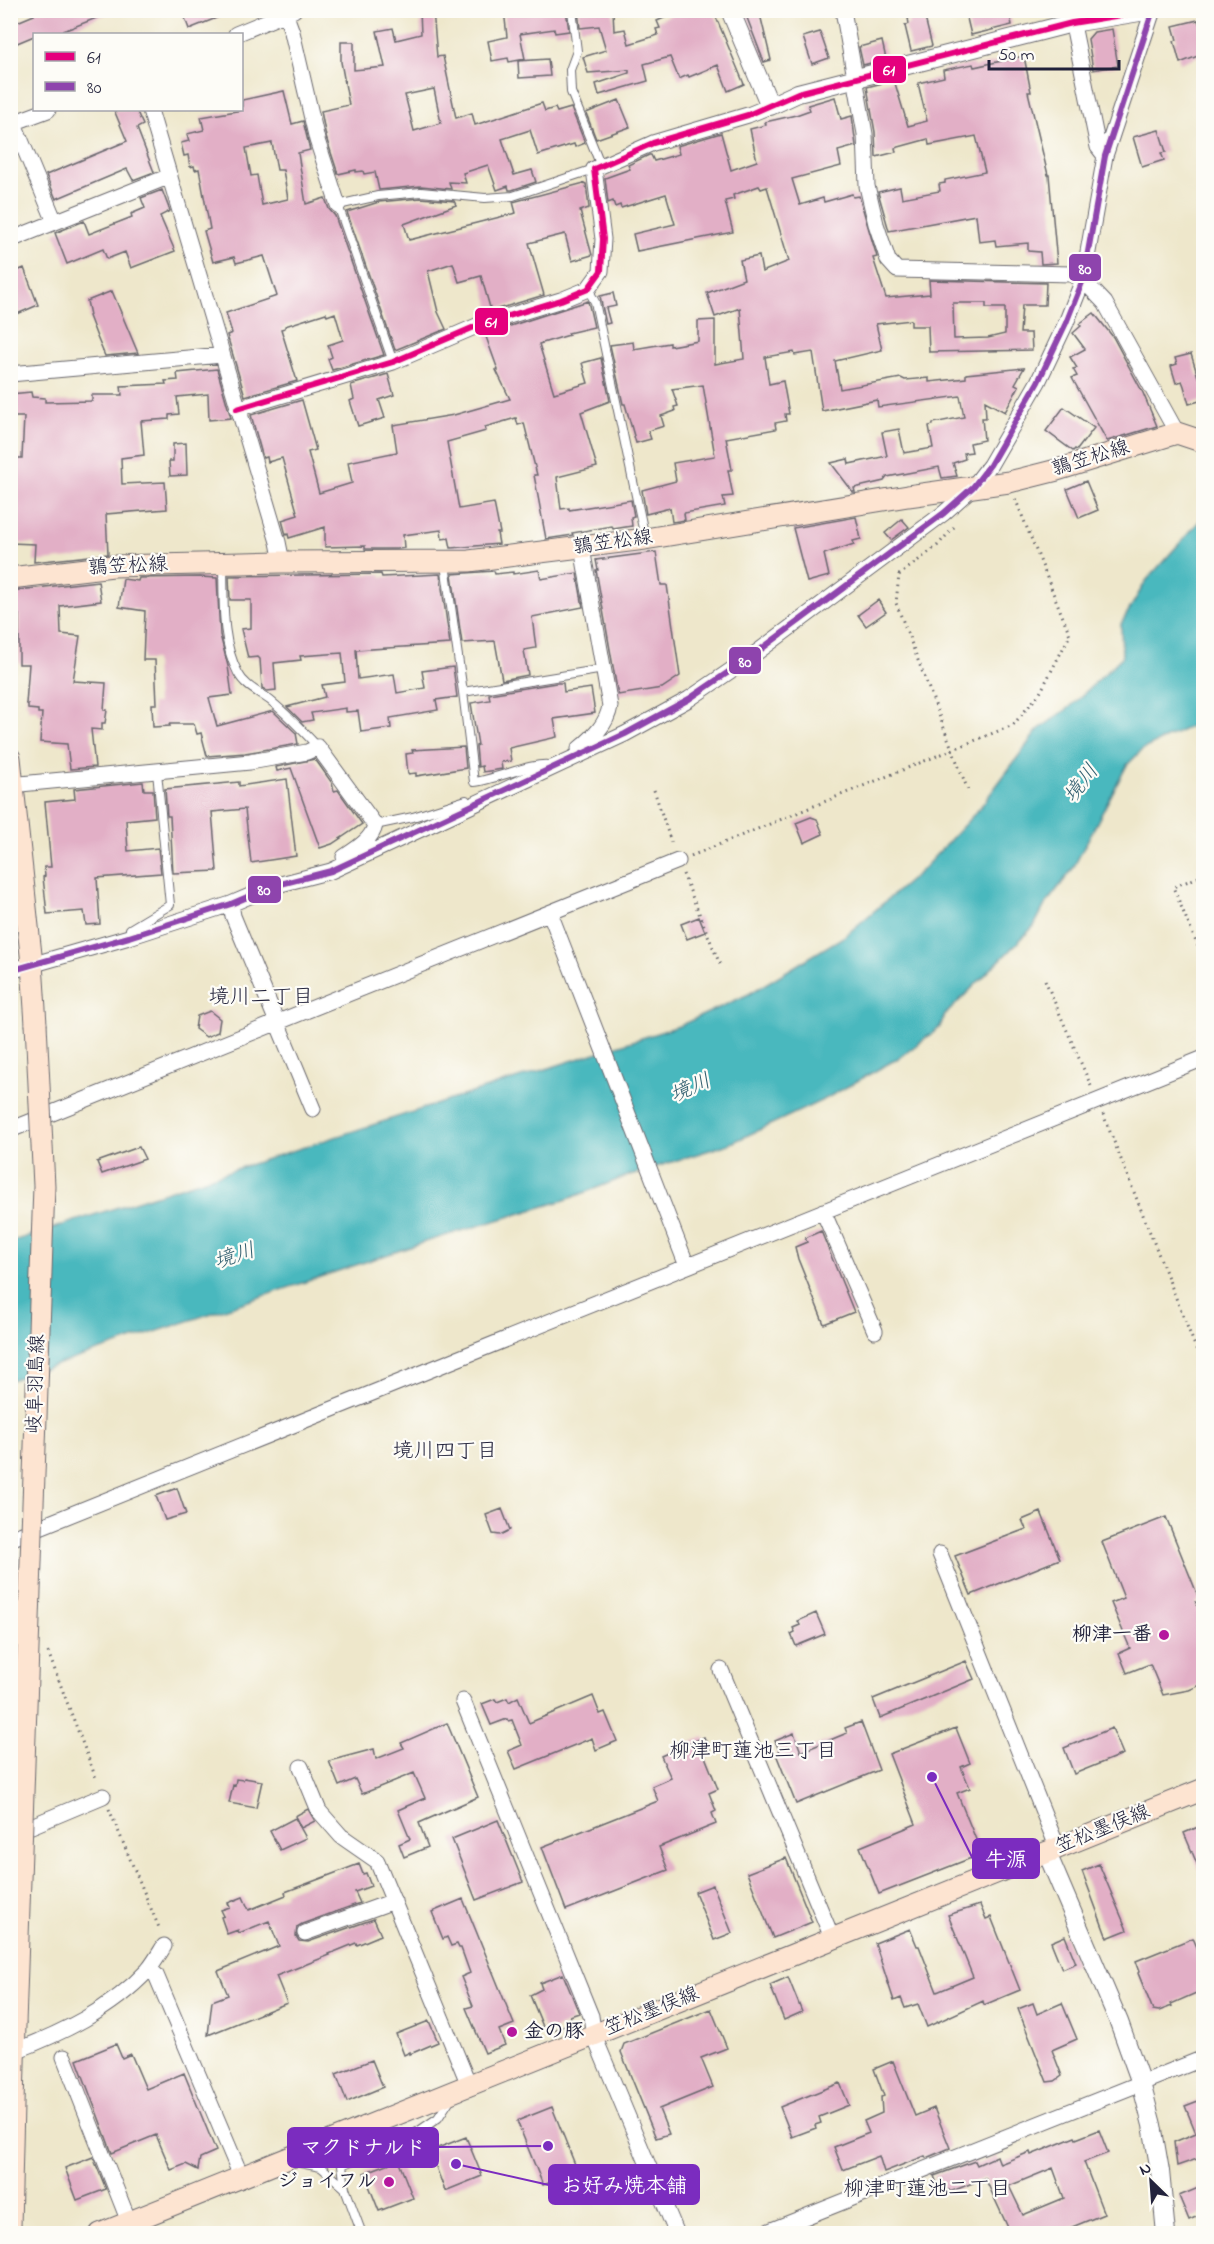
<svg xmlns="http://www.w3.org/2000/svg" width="1214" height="2244" viewBox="0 0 1214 2244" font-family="'Indie Flower','Klee One',sans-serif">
<rect width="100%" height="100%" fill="#fdfcf7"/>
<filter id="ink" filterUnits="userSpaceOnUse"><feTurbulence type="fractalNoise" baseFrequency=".0167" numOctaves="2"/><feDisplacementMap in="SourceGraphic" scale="12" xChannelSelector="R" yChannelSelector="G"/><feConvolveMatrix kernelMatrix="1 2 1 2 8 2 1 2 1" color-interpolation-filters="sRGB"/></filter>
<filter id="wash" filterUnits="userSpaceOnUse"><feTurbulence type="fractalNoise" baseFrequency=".008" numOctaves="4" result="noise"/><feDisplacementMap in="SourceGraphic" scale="24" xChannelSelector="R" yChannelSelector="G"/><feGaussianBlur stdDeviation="1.35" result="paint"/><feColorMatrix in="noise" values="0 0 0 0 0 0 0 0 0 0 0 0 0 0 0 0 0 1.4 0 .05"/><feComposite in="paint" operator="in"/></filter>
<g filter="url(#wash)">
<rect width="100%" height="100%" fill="#eee7cb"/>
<path fill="#48b8be" stroke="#356d7c" stroke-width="1.5" d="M1203,517V714L1198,723L1143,749L1127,765L1072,870L1045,905L1034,926L944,1016L940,1027L902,1056L825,1099L729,1144L630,1175L568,1199L428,1241L11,1380L10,1242L679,1026L749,994L845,936L922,870L979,809L1038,730L1070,707L1122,657L1121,624L1146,581Z"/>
<g id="blocks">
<path fill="#e2afc6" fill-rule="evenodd" d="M32,10H114V11L56,34H34V36L10,46V25L34,15Z
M182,10H234V11L189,29Z
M420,10H433L437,57L443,56L456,118L472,113L475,125L542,103L545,111L555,108L557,112L571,108L585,143L575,147L574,144L538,155L530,130L502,139L514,175L532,170L536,182L512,190H509L508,186L497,190L488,165L463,173L466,183L449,182L451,189L421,186L379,190L375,172L364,174L363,171L356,172V170L338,174L326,137L321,111L349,105L341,62V42H354V70L385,67L377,31L393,28L396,40L421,34ZM434,89L441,123L414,131L405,95Z
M504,10H566L569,31L555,33L554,29L520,34L525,59L509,62L508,58L492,61L488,41L507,37Z
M578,10H613L614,31L625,29L629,44L658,35L656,29L660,28L657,21L683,10H713L744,84L728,91L718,65L689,77L688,75L679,79L670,57L644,64L648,81L599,95L596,84L629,73V70L588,73L583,57L606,50L599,26L580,28Z
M744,10H759L771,60L764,62Z
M965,10H1009L1012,25L971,35Z
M924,14L932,46L911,51L905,26L909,24L908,18Z
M1198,20L1199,23L1203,22V54L1180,63L1174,41L1177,40L1173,26Z
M1112,29L1118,66L1093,70L1088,39L1094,32Z
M820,32L829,58L812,64L803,37Z
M882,41L886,59L863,65L859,47Z
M1024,56L1031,92H1028L1048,175H1049L1057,263L1041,264L1040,252L1028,251V243L996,246L995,240L979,242L976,215L889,231L878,192L900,187L902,198L940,191L939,184L945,183V180L985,172L976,136L929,145L928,139L895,148L896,152L876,157L875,132L867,87L894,80L908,126L927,121L918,83L944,77L943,70L973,64L974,67Z
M548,59L550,76L519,78L518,61Z
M284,91L292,124L303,121L310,150L298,153L306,204L325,198L329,209L335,216L384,355L332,370L328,359L332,357L328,345L343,340L335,313L327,316L326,313L285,326V328L281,329L297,381L245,396L227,335L232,333L226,313L277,296L264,256L236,263L234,257L213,262L204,231L210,229L199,169L195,170L194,166L190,167L188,155L184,156L181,143L189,141L187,134L204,130L201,117L242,110V100ZM272,143L277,170H283L288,199L262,205L257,175L251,176L246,148Z
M835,97L841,119L852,116L856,146L838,151L841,166L792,179L800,205L823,198L824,202L852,194L853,197L859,196L877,257L873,258L886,298L930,294L929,280L1046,283L1045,305H1022L1020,333H1031L1032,350L929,352L928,326H911V320L876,324L882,350L835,361L840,389L901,378L905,380L929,378V382L966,378V374L1024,368L1015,384L1019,386L1005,412L985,401L986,418H982L984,440L970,443L972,452L964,453L965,459L953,463L957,476L942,478L939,467L887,477L884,481L854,488L855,492H853L831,463L848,459L849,464L887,456L882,432L899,429L904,453L933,448L929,426L933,425V423L964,417L960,396L878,407L877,400L822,411L813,352L795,355L794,352L765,357L769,384L783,381L789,414H785L786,421L775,423L776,429L726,438L732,470H728L733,496L723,497L725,506L684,513L685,520L672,522L670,508L646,514L642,490L676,481L673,463L715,456L703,385L672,389L678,406L674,407L675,411L661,416L664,426L648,431L651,439L636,443L625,404H623L610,345L633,342L634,349L670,343V346L698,341V321L715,320V364L744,359L740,308L715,317L707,293L744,279L740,260L759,256L762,272L789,261L767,187L761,189L759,186L733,195L734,199L725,201L733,232L637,251L633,234L675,224L666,194L621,208L620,205L615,207L613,201L608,203L605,178L630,169L628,165L649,155H651L654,161L679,154L677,146L721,133L731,170L757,161L750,129L766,125L765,122L796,115L810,110L808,105ZM953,303H986V308H1005V334L988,338L954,339Z
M619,100L630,127L596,139L586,113Z
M114,110H136L143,125L137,128L154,172L133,180L127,169L56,199L46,175L127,141Z
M1159,130L1166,152L1161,153L1164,160L1142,167L1133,137Z
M584,183L586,184L589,208L580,211L592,255L572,261L565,234L529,243L544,295L491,311L481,276L459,282L453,263L428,271L438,312L446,329L395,350L347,212L379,202L421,198L454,201L456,205L404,224L409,240L516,213L513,202Z
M162,190L170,211L160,216L175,251L131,268L125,252L107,259L103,249L67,264L55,233L84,221L89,234L132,217L131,214L145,208L141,198Z
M24,268L38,305L10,317V274Z
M112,291L135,346L138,353L105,356L97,337L89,316L90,315L87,301Z
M613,293L616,306L606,308L610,323L606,324L600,296Z
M588,301L594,327L568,333L569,335L539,344L554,393L588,383L582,363L601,358L610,401L581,412L597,467L557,477L561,509L569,508V510L631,500L634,516L631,517L632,526L613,529L612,526L572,533L573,535L546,539L534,475H537L524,423L518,425L516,418L485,427L486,431L447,442L459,509L494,503L500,533H497L499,544L451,548L449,538L442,539L441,530L403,535L404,548L397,549H365V546L325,547V527L289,538L288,534L286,535L282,520L298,515L282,458L268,462L267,457L263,458L251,415L302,400L316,450L308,452L319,493L352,483L348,462L397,452L393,425L454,415L510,399L496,370H498L485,334Z
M1094,313L1113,337L1143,393L1157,426L1107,441L1072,378L1077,376L1073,369L1077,368L1070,357L1085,349L1073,333L1081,326L1079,324Z
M1191,354L1198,377L1203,375V400L1189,404L1184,386L1182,381L1176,383L1171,366L1177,364L1175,358Z
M217,369L231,418L209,420L208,394L177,397L179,414L169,415V419L141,421L144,455L121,458L122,484L165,482L167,509L106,514L108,554L34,562L35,544L10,543V480H14L15,458H22L24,417H10V394L31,392L32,397L45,398V402L92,401V395H122L121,386L166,384L165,381L178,380L177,373Z
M388,374L394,395L379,400L385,418L358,426L350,401L354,399L351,385Z
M1064,407L1094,428L1077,450L1075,449L1073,451L1046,431Z
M186,443L187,475L170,476L169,461H173V444Z
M1086,481L1098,510L1079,518L1067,489Z
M856,517L861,539L853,541L854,544L824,554L829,576L807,582L793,528Z
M902,519L909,527L891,540L885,533Z
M656,552L661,585H667L680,676L662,688L618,695L596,570H598L596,560Z
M539,570L541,579L577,573L583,607L532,617L536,648L524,650L528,675L502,680L495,641L462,643L452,574L494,571L495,574L513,572V574Z
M381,574L382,577L440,574L450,644L356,650L358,679L394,674L397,693L425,688L422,671L453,667L457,697L436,700L438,710L390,718L391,728L361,732L358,711L346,712V708L311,713L313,720L302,722L287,707L325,697L322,685L345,682L342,653L300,656L301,660L274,663L276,690L267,691L262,688L260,659L258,657L248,658L241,629L251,628V600H230L229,576Z
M200,577L217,578L220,635L228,666L232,695L209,698L217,726L273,711L296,733L298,744L245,753L207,756L201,733L197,734L194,724H169L170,726L153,727L152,704H157L155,660H143L145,611L119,607L123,579L138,581L139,578Z
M98,581L101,601L60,606L61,634L80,636L73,681L106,683L104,710H107L105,723H102V730L91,729L95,767L70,769L67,744L40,742L42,713H38V710L28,709V704H26L29,664H19V615L13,616L10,591Z
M878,600L886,612L866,626L858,615Z
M556,683H563L564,692L591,688L595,713L554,719L557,737L509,748L511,761L501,762L502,769L483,772L482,766L478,767L476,746L478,745L471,703L490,700L489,694Z
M464,747L466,768L416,776V773L408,774L406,754L413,753L412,750Z
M315,759L332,783L334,791L338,790L362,824L332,844L320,848L291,768L277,771L276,767Z
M287,779L296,856L251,863L245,809L212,812L217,871L173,873L170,816H167L165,789L239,782V786Z
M143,782L144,790H153L155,817L126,820L128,851L158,848L161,873L97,878L100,924L86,925L84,911L47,914L43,877L45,876L44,867H51L45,802L75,799L74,789Z
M811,817L817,819L823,834L804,843L796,823Z
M699,917L705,932L687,939L681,924Z
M210,1011L220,1019L218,1032L206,1037L195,1029L197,1016Z
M139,1147L145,1159L102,1174L97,1162Z
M821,1231L854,1312L824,1324L798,1259L795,1247L807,1242L805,1238Z
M177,1488L186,1514L165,1520L156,1496Z
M502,1509L510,1530L500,1535L493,1534L486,1515Z
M1041,1512L1060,1559L971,1595L955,1556L1026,1529L1022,1520Z
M1166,1517L1200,1601L1196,1602L1203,1622V1684L1189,1690L1163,1695L1150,1664L1127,1673L1119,1653L1130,1648L1111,1603L1124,1598L1102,1542Z
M816,1613L825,1634L796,1646L791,1634L795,1632L793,1628L800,1625L798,1621Z
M966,1661L974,1679L880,1718L873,1699Z
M593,1696L600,1714L605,1712L617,1741L596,1750L592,1738L516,1769L508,1751L522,1745L512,1720L508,1721L507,1719L491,1725L482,1704L495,1699L497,1702L507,1698L509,1702L518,1697L529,1723Z
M861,1722L879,1770L796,1804L776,1754L780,1752L775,1741L794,1733L801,1752L847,1733L845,1728Z
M447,1723L478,1797L419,1823L428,1847L404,1857L399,1844L410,1839L398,1810L425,1798L414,1773L362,1794L355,1779L339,1786L329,1761L374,1749L376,1759L404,1748L401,1743Z
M956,1728L970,1763L961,1767L970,1788L957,1793L977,1842L974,1843L979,1855L879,1894L860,1847L916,1824L889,1754Z
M1112,1728L1123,1754L1074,1774L1064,1748Z
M704,1737L710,1751L704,1754L718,1789L709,1793L716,1811L712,1813L716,1824L659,1847L668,1870L566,1910L542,1847L658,1801L652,1786L671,1778L661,1756Z
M244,1778L262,1781L256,1808L229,1803L233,1785L235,1786L236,1779L243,1780Z
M308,1809L315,1821L301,1828L295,1816Z
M295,1818L306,1838L280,1850L270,1831Z
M498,1820L523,1882L476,1900L452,1839Z
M1203,1825V1878L1184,1833Z
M786,1858L812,1922L773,1938L747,1873Z
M359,1864L363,1874L366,1873L371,1886L355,1892L360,1903L302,1924L297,1927L296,1936L299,1941L308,1942L374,1919L381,1935L357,1945L356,1943L329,1954L330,1955L276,1976L287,2003L208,2035L212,2001L228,1995L218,1971L279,1946L269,1921L239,1933L238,1930L227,1934L221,1917L224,1916L221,1910L230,1907L228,1903L243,1897L249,1910L286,1895L285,1892Z
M1099,1864L1127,1930L1107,1938L1082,1871Z
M713,1885L732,1933L714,1940L695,1892Z
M463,1899L514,2024L499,2030L505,2045L485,2053L466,2008L473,2006L461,1977L470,1973L461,1948H459L457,1944L451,1946L447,1937L443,1939L432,1912Z
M980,1905L986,1919L991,1917L1020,1990L984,2005L983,2001L927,2027L918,2004L905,2008L901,1998L894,2001L875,1943L910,1929L917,1946H919L937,1992L973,1977L948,1915Z
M1065,1936L1076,1963L1062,1969L1051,1942Z
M1193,1938L1199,1952L1203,1950V1990L1171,2004L1172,2006L1159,2011L1153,2010L1138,1973L1140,1972L1136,1961Z
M563,1974L579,2013L570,2016L572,2022L551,2031L549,2027L544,2029L530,1995L542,1989L540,1983Z
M788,1977L802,2012L784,2020L770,1985Z
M1033,2003L1037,2014L1062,2003L1077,2039L1052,2050L1062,2076L1055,2081L1047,2082L1018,2009Z
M711,2009L727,2048L701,2058L713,2087L659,2109L669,2134L656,2138L621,2052L624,2044Z
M429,2021L438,2042L410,2054V2052L404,2055L396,2034Z
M116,2044L122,2058L131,2054L146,2089L184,2073L216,2151L200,2158L198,2170L186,2164L171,2170L156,2135L112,2153L77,2060Z
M372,2060L383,2087L347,2102L336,2074Z
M893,2061L915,2116L934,2108L950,2148L926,2158L925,2156L884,2172L879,2156L843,2170L834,2147L869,2133L864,2121L882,2113L881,2097L884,2096L874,2069Z
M840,2083L849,2105L819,2117L821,2123L815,2125L816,2128L792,2137L780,2107Z
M1203,2099V2157L1177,2166L1174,2142L1196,2133L1185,2106Z
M552,2107L578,2172L573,2174L574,2180L552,2189L549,2183L543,2185L517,2121Z
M1099,2130L1108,2153L1084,2162L1104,2214L1055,2234H1011L985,2178L950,2192L949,2190L941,2193L934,2176L975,2161L977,2165L997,2156L1000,2164L1030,2152L1031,2155L1075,2137L1076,2139ZM1053,2168L1064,2198L1023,2215L1009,2186Z
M466,2137L482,2176L445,2191L430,2151Z
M93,2157L106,2189L77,2200L65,2168Z
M398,2160L413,2198L379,2211L364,2173Z
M1203,2186V2214L1189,2220L1179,2196Z"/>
</g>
</g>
<g filter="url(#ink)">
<use href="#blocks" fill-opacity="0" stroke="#69676d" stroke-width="1.5"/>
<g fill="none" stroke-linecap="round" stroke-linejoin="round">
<defs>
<path id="service" d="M572,10L577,51L570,70L571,92L601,166
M588,289L595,302L645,538
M393,362L338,205L378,196L421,192L485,198L513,196L594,169
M447,563L446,571L463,692L604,669
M223,565C224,600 221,641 238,673C245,687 261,693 272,702C289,716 304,732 318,747
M463,692L474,782C494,780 534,762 549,765
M375,825L413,817L466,800L467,802
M129,936L130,929L170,905L157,772
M295,2162L321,2167L345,2188
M362,2234L345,2188L342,2165L413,2135L438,2118L451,2098"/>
<path id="minor" d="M284,10L292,32L317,140L338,205
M843,10L865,134L867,186L876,224L888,260L897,270L1071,274L1083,280L1105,303L1177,433
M1070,10L1098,147L1105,156
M236,34L294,10
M150,110L278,542L282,562
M10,114L55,222
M10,124L48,110
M10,240L170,176
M10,374L222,355
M237,409L393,362L479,325L561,300L588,289L601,271L603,239L594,169L653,143L748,115L770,106
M579,749C593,737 607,725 610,706L582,548
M10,785L250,762L307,752L318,747L375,825C372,840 356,849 344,857
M231,904L233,916L313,1109
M550,913L687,1266
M10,971L129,937L231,904L273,886L331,871L625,734L689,699L752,656L944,513L973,487L990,465L1038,382L1066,323L1083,280L1105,156L1153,10
M10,1130L678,861
M823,1211L875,1331
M10,1539L1204,1058
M940,1554L1058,1849
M721,1670L833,1940
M463,1701L591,2016L594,2036L677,2234
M301,1767L319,1811L341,1836L377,1861L469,2085
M10,1835L103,1796
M305,1933L394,1901
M149,1969L156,1975L241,2176
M10,2053C60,2034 111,2010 148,1970C154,1963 159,1954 164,1946
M64,2057L129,2222
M762,2234L1204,2058"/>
<path id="tertiary" d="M730,10L770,106L798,93L1072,23L1152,10
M1047,1853L1119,2022L1141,2083L1152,2125L1160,2171L1166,2234"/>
<path id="secondary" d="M10,578L113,566L282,562L469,561L645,539L908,496L1009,482L1057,470L1177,433L1204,442
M10,758L32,964L36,1024
M10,2227L15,2024
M100,2234L1204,1789"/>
</defs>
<use href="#service" stroke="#69676d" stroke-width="10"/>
<use href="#minor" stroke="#69676d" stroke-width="17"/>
<use href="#tertiary" stroke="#69676d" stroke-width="20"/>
<use href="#secondary" stroke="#69676d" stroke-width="23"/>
<path stroke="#69676d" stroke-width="3" stroke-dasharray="1.5 4.5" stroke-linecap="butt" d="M954,527L937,546L899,575L896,603L969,793
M654,790L672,845
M691,856L1013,725L1040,693L1070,635L1015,498
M683,874L721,967
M1204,875L1173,887L1204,961
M1045,980L1091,1086
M1103,1114L1197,1351
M48,1652L97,1781
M109,1809L160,1930"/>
<use href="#service" stroke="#fff" stroke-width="8"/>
<use href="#minor" stroke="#fff" stroke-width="15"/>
<use href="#tertiary" stroke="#fff" stroke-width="18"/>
<use href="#secondary" stroke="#fde4d1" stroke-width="21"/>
<defs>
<path id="secondary-bridge" d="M15,2024L44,1186L36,1024"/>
</defs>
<use href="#secondary-bridge" stroke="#69676d" stroke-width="23" stroke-linecap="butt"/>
<use href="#secondary-bridge" stroke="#fde4d1" stroke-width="21"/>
<defs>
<path id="bus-1" d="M237,409L393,362L479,325L561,300L588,289L601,271L603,239L594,169L653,143L748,115L798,93L1072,23L1152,10"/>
<path id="bus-2" d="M10,971L129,937L231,904L273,886L331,871L625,734L689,699L752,656L944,513L973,487L990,465L1038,382L1066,323L1083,280L1105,156L1153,10"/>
</defs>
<use href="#bus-1" stroke="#fdfcf7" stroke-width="10"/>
<use href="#bus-2" stroke="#fdfcf7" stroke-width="10"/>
<use href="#bus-1" stroke="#e5007d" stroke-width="6"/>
<use href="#bus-2" stroke="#8e44ad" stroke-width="6"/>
</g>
</g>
<g fill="#b5179e" stroke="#fdfcf7" stroke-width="2">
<circle cx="1164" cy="1635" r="6"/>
<circle cx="512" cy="2032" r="6"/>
<circle cx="389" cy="2182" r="6"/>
</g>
<g text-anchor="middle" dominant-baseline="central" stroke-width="4.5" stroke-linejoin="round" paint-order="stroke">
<g font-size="20" fill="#22223b" stroke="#fdfcf7">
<text transform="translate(1091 459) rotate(-17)">鶉笠松線</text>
<text transform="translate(613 543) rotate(-8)">鶉笠松線</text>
<text transform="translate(128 567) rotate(-3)">鶉笠松線</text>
<text transform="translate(37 1384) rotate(-88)">岐阜羽島線</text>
<text transform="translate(1103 1830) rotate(-22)">笠松墨俣線</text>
<text transform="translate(652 2012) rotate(-22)">笠松墨俣線</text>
</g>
<g font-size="20" font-weight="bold" fill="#22223b" stroke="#fdfcf7" text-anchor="end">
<text x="1152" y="1635">柳津一番</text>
<text x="524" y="2032" text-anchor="start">金の豚</text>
<text x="377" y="2182">ジョイフル</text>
</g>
<g font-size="21" font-style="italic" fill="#315e6f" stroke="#fdfcf7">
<text transform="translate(1082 784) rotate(-52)">境川</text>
<text transform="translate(691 1089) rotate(-24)">境川</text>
<text transform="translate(235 1257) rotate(-18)">境川</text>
</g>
<g font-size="21" fill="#22223b" stroke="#fdfcf7">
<text x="261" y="998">境川二丁目</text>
<text x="445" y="1452">境川四丁目</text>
<text x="753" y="1752">柳津町蓮池三丁目</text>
<text x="927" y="2190">柳津町蓮池二丁目</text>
</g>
</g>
<path fill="none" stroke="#7b2cbf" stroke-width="2" d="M932 1777L973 1859M548 2146L438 2147M456 2164L549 2185"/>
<g fill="#7b2cbf" stroke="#fdfcf7" stroke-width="2">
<circle cx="932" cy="1777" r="6"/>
<circle cx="548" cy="2146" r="6"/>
<circle cx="456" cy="2164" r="6"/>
</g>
<g fill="#7b2cbf" stroke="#7b2cbf" stroke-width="2">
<rect x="973" y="1839" width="66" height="39" rx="6"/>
<rect x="288" y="2128" width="150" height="39" rx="6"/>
<rect x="549" y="2165" width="150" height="39" rx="6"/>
</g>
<g font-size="21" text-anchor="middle" font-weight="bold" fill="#fff">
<text x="1006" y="1866">牛源</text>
<text x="363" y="2154">マクドナルド</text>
<text x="624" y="2192">お好み焼本舗</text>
</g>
<g stroke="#fdfcf7" stroke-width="2">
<rect x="872" y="55" width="35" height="29" rx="6" fill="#e5007d"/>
<rect x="1068" y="253" width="34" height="29" rx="6" fill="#8e44ad"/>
<rect x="474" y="307" width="35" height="29" rx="6" fill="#e5007d"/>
<rect x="728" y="646" width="34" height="29" rx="6" fill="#8e44ad"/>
<rect x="247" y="875" width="35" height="29" rx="6" fill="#8e44ad"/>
</g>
<g font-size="16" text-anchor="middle" font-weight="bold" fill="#fff">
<text x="889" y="75">61</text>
<text x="1085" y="274">80</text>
<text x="491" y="327">61</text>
<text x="745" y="667">80</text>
<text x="264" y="895">80</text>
</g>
<rect width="1214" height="2244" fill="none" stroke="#fdfcf7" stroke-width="36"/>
<rect x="33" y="33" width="210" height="78" fill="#fdfcf7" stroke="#a5a5ac" stroke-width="1.5"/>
<rect x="45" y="52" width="30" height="9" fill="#e5007d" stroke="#a5a5ac" stroke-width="1.5"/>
<text x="87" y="63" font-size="18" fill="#22223b">61</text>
<rect x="45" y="82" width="30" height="9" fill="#8e44ad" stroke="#a5a5ac" stroke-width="1.5"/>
<text x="87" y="93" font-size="18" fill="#22223b">80</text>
<g transform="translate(1151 2181) rotate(335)" stroke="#fdfcf7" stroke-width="4.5" paint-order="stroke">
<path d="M0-4.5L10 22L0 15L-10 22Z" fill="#22223b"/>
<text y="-9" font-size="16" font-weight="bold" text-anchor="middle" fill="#22223b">N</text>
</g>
<path d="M989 60v9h130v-9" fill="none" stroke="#22223b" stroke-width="3"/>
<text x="998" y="60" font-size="18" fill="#22223b" stroke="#fdfcf7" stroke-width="4.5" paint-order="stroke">50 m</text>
</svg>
